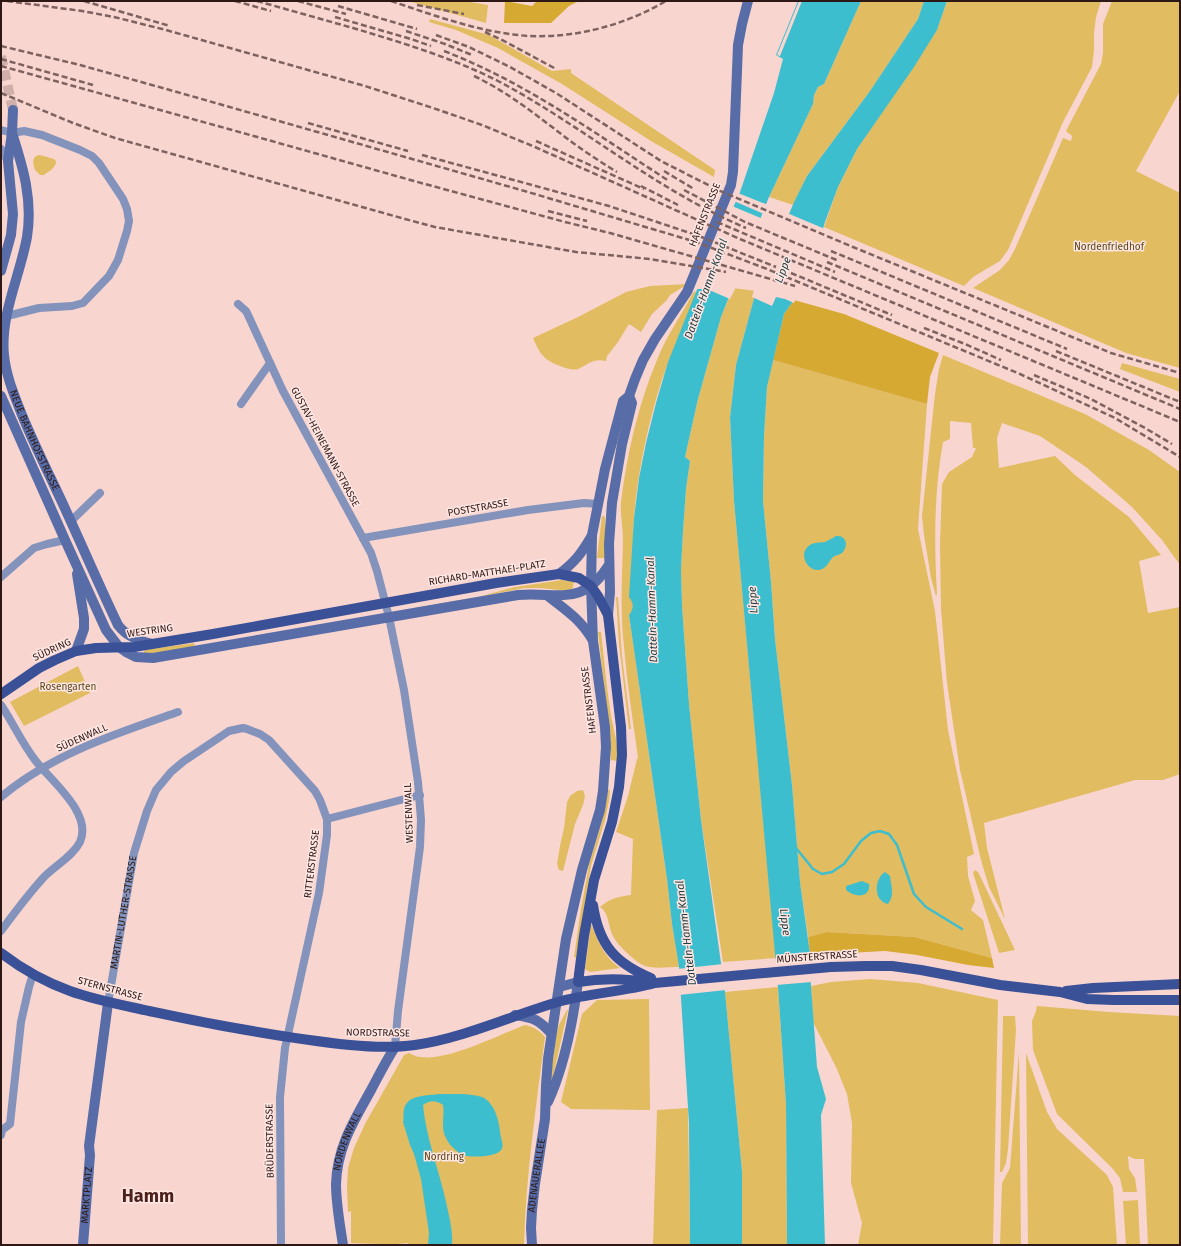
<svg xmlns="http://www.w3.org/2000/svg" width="1181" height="1246" viewBox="0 0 1181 1246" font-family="'Fira Sans',sans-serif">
<rect width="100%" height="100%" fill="#f9d5d0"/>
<path fill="#e1bc61" d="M408,1H464L488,5L486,23Z
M861,1H924L918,19L870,91L807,176L793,205L769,197L813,104L814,95L818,87L824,84Z
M947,1H1101L1096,17L1094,33V50L1092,67L1063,122L1008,250L1000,261L973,277L964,286L824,227L838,187L857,149L937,30Z
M1112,1H1180V91L1136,171L1180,193V368L1126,353L973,288L1000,270L1009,260L1015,249L1063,138L1071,141L1072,136L1066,131L1101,64L1103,53V24Z
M430,19L489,35L552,71L571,69V73L715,170L714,177L651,141L562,84L498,48L456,30L429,22Z
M40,155L54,159L56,161C56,168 49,171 44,175H40L35,170C33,164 31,156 40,155Z
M688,284L670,295L666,301L652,314L641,332L629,324L618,342L607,356L606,361C593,358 589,364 578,369C571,372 548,362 544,357C539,352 536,345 533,338L578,317L626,292L650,286Z
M733,288L756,291L736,365L730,417L734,501L776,958L723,962L701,820L689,704L682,606L681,569L683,531L686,489L690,461L685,457L698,399L721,317Z
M694,291L696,292L693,301C685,321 677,341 669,360C651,408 638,468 634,518C632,548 634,579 633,609L629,615L667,879L672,924L679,967C670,967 653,969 645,966C635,962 616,944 612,934C608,925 609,913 600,907C611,898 617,897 631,895L633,839L616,832L628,796L637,759L638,758C633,721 627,684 624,647C620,612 622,576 623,541C623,527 620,515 621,502C627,454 638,405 657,360C666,336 682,315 694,291Z
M943,355L1085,414L1149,450L1180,472V565L1162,540L1132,507L1086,467L1040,436L1002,423L997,438L999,468L1055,456L1075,475L1129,517L1161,555L1139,561L1148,613L1180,607V774L1163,780H1135L984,823L987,848L1005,919L989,887L981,860L960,770L947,683L941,609L940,544L942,484L949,472L972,457L976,448H973L971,423L950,421V439L943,442C934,492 934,543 937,594L936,596L931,578L924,535L922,516L935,394L939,369Z
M773,360L927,404L918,529L935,611L948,730L974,854L967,857L968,876L975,901L971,910L983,920L992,958L915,937L827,932L808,937L800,882L792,785L775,639L771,582L763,501L764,436L767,387Z
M1122,363L1180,379V392L1120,369Z
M602,516H604L605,518V558H597Z
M562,580L574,582L572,591H568L540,588H524L414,610V608L478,597L515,587Z
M616,597H618L622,656L631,729H629L619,644Z
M598,632H601C604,657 606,683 610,709C612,726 619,743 617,761L611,760L610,726L607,710Z
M194,643L195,647L154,653H144V652L145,650Z
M78,666L90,693L24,726L10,702Z
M610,789L609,801L605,820L591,866L576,958L574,957L581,909L589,865L602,822L608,791Z
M583,790L585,796L583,805L575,824L563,871L559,870L557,864L560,846L564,828L567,802L570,796L577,791Z
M975,870L978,872L981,878L1015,950L999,953L973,873Z
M591,924C598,941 604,957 620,968L590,972L585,969Z
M870,979L918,983L998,1000L993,1245H858L862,1223L851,1183L852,1123L847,1094L836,1067L813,1022L811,986L831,982Z
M778,987L786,1104L787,1245H742V1171L725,992Z
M649,999L650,1110L571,1109L561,1102L582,1014L597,1000Z
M1037,1006L1109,1012L1180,1016V1245H1148L1144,1159H1135L1128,1156L1129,1169L1135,1178L1137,1192H1123L1120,1178L1112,1168L1057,1114L1033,1050L1032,1021L1036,1011Z
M567,1010H568L551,1085H549L557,1033L559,1025Z
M1003,1016H1015L1016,1030L1008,1149L1006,1163L1002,1172H1000Z
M525,1025C534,1027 539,1030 545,1037C536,1106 526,1175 524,1245H408V1243L385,1245L381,1244L351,1243V1211L348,1212L347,1187L348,1168L354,1148L365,1124L404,1055L409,1053C413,1055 417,1057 421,1057C449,1061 498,1035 525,1025Z
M1019,1052L1021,1245H1000L1002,1183L1010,1168Z
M1026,1053L1047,1112L1057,1129L1107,1175L1113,1187L1117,1245H1028Z
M688,1108L690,1245H653L657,1110Z
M1138,1200L1140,1245H1126L1123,1201Z"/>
<path fill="#d6aa32" d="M505,1L532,6L537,1H579L569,6L551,23H504Z
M794,300L844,314L939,353L930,377L927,404L773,360L784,314Z
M827,932L915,937L992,958L994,968L968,965L917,955L885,951L830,954H810L808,937Z"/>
<path fill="#3dbecf" d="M798,1H861L824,84L818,87L814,95L813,104L769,197L721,317L698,399L685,457L690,461L686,489L683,531L681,569L682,606L689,704L701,820L725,992L742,1171V1245H690L689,1123L679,967L672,924L667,879L629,615C634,608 634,604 629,597L634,518L639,478L646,443L656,403L668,362L696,292L740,192L774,93L783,59L776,55Z
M924,1H947L937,30L914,67L857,149L838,187L825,222L812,264L794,300L784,314L767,387L764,436L763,501L771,582L775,639L792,785L800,882L810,954L811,986L817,1067L826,1099L821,1115L825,1245H787L786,1104L778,987L734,501L730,417L736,365L756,291L795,200L807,176L870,91L918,19Z
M836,536C840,536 842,536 844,539C848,543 845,550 842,553C839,555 836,555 833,557C831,559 829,562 828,564C814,582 794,555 810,545C814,542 820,543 825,542C829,540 833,538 836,536Z
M885,872L890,876C891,886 895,895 888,904C873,901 874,879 885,872Z
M862,881L869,884C871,898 855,898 846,890V886Z
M440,1094C453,1094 470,1093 482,1097C494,1102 499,1120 500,1131C500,1138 505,1145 501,1150C497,1157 470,1158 463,1155C457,1152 449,1145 446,1138C440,1127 445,1116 443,1105C436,1100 430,1100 423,1105C426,1138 439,1170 446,1202C449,1216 453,1230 452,1245H428L429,1233L421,1179L414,1154L410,1145L403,1122C404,1118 403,1114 404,1109C408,1094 427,1096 440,1094Z"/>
<path fill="#f9d5d0" d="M799,1H802L780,56L777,55Z
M738,193L768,205L764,214L734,201Z
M732,206L763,219L735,289L730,299L707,289H697L694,292Z
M787,213L825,229L813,264L794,303L785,299L776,297L772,306L752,297L754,290Z
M812,956V982L776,985L774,959Z
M723,964L726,990L679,995L677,969Z"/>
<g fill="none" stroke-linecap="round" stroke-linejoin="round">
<path stroke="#3dbecf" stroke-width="2.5" d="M796,848L813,869L822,874L832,872L844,864L861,841L871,833L880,831L889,834L897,845L914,894L926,907L962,929"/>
<path stroke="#d0afab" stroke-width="10" stroke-dasharray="10 5" stroke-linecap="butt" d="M1,56L13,110"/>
<g stroke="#8393bb" stroke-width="8">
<path d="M1,130L12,133L24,131L42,135L80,150L92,156L99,163L123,199L127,209L129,221L127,231L118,260L113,269L109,276L83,303L72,306L39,308L7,316"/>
<path d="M1,149L8,161"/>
<path d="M238,304L246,311L248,315L283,391L371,553L377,571L389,617L404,690L418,782L421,820L420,847L398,1011L395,1047"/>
<path d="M241,404L270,363"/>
<path d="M71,521L100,493"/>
<path d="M363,538L528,510L584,503L598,504"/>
<path d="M1,577L34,548L47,544L65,540"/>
<path d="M1,705C13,723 22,743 35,760C50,780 93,813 80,842C73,856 56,865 45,876C29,893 15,912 1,931"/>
<path d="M1,797C52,754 115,734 178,712"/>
<path d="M327,819L420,795"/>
<path id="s1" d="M108,1003L134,853L147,811L156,790L171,772L184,761L229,731L243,728L247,729L260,734L269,740L315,791L320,800L327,819V835L319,893L285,1048L280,1097L281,1245"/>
<path d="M1,1135L2,1130L10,1124L21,1022L29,987L33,974"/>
</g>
<g stroke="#586da7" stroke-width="10">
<path id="s2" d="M12,133C23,167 33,200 27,237C20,276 0,315 4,355C6,375 13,392 20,410C30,435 42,460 54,485C76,531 96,579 118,625C127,637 138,640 152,644"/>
<path d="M1,271L11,235L13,214L8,161L12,133L13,110"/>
<path d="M1,396L65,540L106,630L119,647L126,652L136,657L153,658C275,638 396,615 518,595C560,592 582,607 609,565"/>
<path d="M559,574C575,562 581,554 591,537"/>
<path d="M548,596C566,610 580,619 592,639"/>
<path d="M608,615L610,592L609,544L612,503L622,444L632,403L629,396"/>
<path d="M76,651L84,629V618L77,574"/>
<path d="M515,1015C534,1018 538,1019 551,1033"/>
<path d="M548,1102C564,1067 573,1021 578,982L559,987"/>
<path id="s3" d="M83,1245L90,1155L89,1146L108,1003"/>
<path id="s4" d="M343,1245C340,1225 336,1204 336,1184C337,1147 354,1121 371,1090C379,1075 386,1061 395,1047"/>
<path id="s5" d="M532,1245L531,1228L532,1210L535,1184L545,1119L546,1085L548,1059L566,939L582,870L600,810L603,791L606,747L605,727L593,641L591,586L592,535L605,469L623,401L629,396L635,379L643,360L655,339L687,292L731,185L733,172L738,45L742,24L748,1"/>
</g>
<path stroke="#3a5198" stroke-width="10" d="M1,694L39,668L55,660L76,651L96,648L134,647L213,634L496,583L559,574L579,578L591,586L598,596L608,615L621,727L622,755L619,787L612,822L594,880L584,936L578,982C604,978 625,978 651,983
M593,905C599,945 615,963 651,978
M1,953C22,969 45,982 70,991C95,1000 122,1005 149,1011C177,1017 206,1023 235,1028C274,1035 311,1041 350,1045C371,1047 393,1048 415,1045C464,1038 510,1016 558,1002C589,993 623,992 655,983L831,967L866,966H892L921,970L1000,985L1060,992L1087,999L1113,1000H1180
M1066,991L1093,988L1180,984"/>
<path stroke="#7d625f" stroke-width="2.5" stroke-dasharray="6 3" stroke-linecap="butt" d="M7,1L82,11L114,17L166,30L365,86L433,108L482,125L535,147L740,239L1180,422
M84,1L170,26
M235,1L271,11
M257,1C289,10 321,19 353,28C403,43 453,58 500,82C584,127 658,191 746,228
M298,1L346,14
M391,1C436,16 482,33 529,36C577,38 625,25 666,1
M417,5L464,14
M338,6L417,29
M335,17L411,39L431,46
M406,31L445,44L472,55
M485,32L504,41L556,69
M436,35L469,47L510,67L556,93L661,161L718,190L853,247L1111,353L1180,373
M1,46L80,65L177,92L528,192L696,242L767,269L1020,374L1115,418L1180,457
M444,51C525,82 596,134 669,181
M1,59L93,85
M1,66L243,133L414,181L565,222L610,233L795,286
M474,76C510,93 541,119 573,143C587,153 602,163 617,172
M1,93L73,123L115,138L405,219L435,227L576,252L650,259L726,272
M308,123L408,151
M536,141L644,189
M422,155L609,206L699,236L776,267
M664,171L694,189
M641,186L678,205
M684,190L745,222L839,261
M548,211L587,221
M717,222L835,272
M831,251L1067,349
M827,262L1180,409
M791,273L892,315
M924,328L965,344L1001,360
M1056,351L1180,402
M1034,375L1091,399L1145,428L1172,444"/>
</g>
<g text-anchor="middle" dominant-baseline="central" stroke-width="3" stroke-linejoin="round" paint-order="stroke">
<g font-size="10" fill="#2d1816" stroke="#fee6e2">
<text transform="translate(705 215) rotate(-68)">HAFENSTRASSE</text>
<text stroke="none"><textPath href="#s2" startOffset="318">NEUE BAHNHOFSTRASSE</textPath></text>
<text transform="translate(325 447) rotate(62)">GUSTAV-HEINEMANN-STRASSE</text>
<text transform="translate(478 508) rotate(-10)">POSTSTRASSE</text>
<text transform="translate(487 573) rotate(-9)">RICHARD-MATTHAEI-PLATZ</text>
<text transform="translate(150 631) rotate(-8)">WESTRING</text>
<text transform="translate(52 650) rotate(-25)">SÜDRING</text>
<text transform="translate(589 700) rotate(-97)">HAFENSTRASSE</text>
<text transform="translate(82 738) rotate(-24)">SÜDENWALL</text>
<text transform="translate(409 813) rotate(-92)">WESTENWALL</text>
<text transform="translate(312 864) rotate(-83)">RITTERSTRASSE</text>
<text stroke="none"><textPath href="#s1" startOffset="92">MARTIN-LUTHER-STRASSE</textPath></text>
<text transform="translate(817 957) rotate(-4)">MÜNSTERSTRASSE</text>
<text transform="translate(110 989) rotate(15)">STERNSTRASSE</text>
<text transform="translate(378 1033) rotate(1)">NORDSTRASSE</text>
<text transform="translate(270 1141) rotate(-91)">BRÜDERSTRASSE</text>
<text stroke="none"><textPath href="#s4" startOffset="106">NORDENWALL</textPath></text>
<text stroke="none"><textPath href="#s5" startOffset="70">ADENAUERALLEE</textPath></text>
<text stroke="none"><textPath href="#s3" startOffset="50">MARKTPLATZ</textPath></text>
</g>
<g font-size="10" fill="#584617" stroke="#fee6e2">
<text x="1109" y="247">Nordenfriedhof</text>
<text x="68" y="687">Rosengarten</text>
<text x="444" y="1157">Nordring</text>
</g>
<g font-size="11" font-style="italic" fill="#233e42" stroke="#fee6e2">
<text transform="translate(783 270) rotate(-69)">Lippe</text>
<text transform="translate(706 289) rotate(-70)">Datteln-Hamm-Kanal</text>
<text transform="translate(753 600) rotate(-94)">Lippe</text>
<text transform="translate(652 610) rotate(-92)">Datteln-Hamm-Kanal</text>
<text transform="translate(785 922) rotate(83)">Lippe</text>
<text transform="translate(686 933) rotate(-97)">Datteln-Hamm-Kanal</text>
</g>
<g font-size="18" font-weight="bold" fill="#4c211c" stroke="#fee6e2">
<text x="148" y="1196">Hamm</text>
</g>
</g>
<rect width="1181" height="1246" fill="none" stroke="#2d1816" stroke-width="4"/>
</svg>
